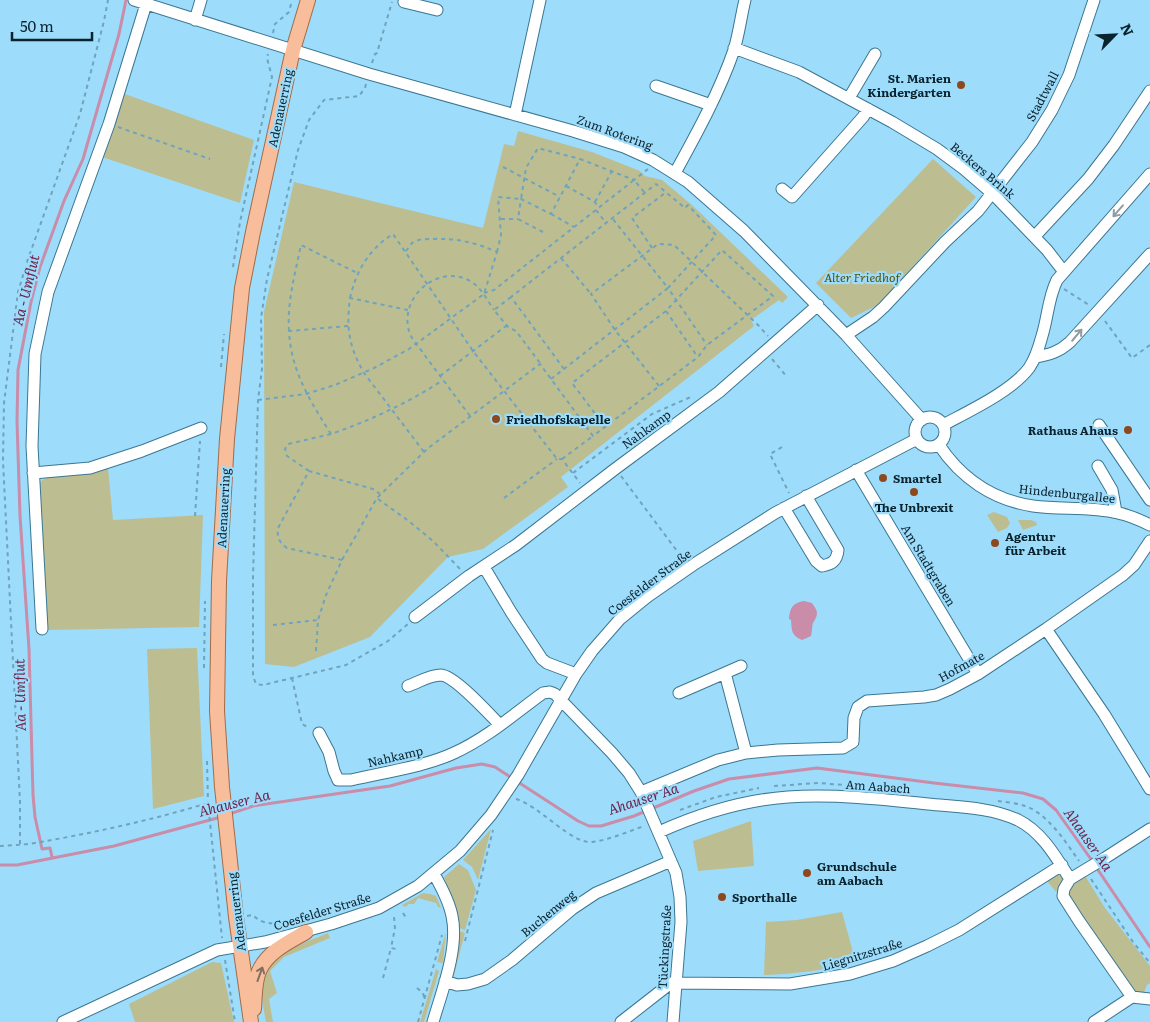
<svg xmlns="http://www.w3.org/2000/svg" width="1150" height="1022" viewBox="0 0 1150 1022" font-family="Literata,serif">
<rect width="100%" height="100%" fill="#9edcfb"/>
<path fill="#bcbe92" d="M122,93L254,140L240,203L99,156Z
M518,131L592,152L640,171L645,176L662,180L692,205L788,297L782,303L779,300L751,320L754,326L561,477L568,487L483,549L448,557L370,637L294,667L265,664L264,312L294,182L483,228L504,144L514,146Z
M933,159L976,197L878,305L851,318L816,283Z
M108,468L113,520L203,515L199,627L48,630L40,484L42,480L49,477L85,474Z
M994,512L1007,517L1010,523L1007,528L998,532L987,515Z
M1018,520H1031L1036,522L1037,525L1023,530Z
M197,648L204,796L153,809L147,649Z
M751,821L754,866L698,871L693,841Z
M491,829L478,880L472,867L463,860Z
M459,864L468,870L476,890L465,930L459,928L453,902L444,877Z
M1060,873L1065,877L1056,892L1047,881Z
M1084,874L1105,908L1150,966V983L1147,985L1143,995H1135L1083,919L1069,895V888Z
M423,893L430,894L436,896L441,908L438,907L436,903L418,898L414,904H409L405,907L402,905Z
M842,912L856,963C825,970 796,974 764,975L766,922L797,920Z
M459,931L465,933L453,979L451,977L459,936Z
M446,932L443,963L437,962Z
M328,933L330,938L284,957L270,971L277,993L269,999L273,1022H266C263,1006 259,988 264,972C269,954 312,940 328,933Z
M212,962L221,963L234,1022H135L129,1004Z
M436,969L439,971L424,1022H420Z"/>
<path fill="#c98ca9" d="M804,601L812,603C818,612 819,613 813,623C812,626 812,632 811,636L802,640C791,635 792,631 791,620L789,619C790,607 793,603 804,601Z"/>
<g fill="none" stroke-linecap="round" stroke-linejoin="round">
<path stroke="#c98ca9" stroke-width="3" d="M229,814L253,806L390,786L456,768L482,764L495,767L578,821L589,826H601L634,816L694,791L729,779L817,768L934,783L1023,793L1043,799L1056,810L1093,862
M52,857L50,848L42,849L35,817L33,795L29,649L20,516L17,421L18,370L31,302L40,267L64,201L83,159L119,34L126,0
M0,865H17L114,846L221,817
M1096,867L1150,947"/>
<defs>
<path id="minor" d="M134,0L369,74L573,131L624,147L653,160L688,182L744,231L846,335L922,420
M405,0L404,2L437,10
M195,20L201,0
M734,48L799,72L892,122L937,149L964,169L993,194L1047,250L1064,272
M656,86L711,105
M849,98L875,54
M515,115L540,0
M675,173C697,133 719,93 734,50C739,34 741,16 745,0
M782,189L792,197L863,117L868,109
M1035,236L1088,179L1114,145L1150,91
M846,335L873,317L884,307L945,242L978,211L1032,142L1052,110L1069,75L1094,0
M1035,357C1049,355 1059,352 1070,342L1150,254
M915 432a15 15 0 1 1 30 0a15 15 0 1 1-30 0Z
M943,425C969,411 1012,391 1029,368C1036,358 1039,347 1042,336C1048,317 1048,298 1057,280L1150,174
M1099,425L1150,500
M939,445C961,478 993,500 1033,506C1061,510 1090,506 1118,513C1129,515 1140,520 1150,525
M1098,466L1112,490L1116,512
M856,470L978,674
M33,473L90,468L142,451L201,428
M784,508L816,561L822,566C832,564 837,561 838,550L806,496
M484,567L511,612L542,659L547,663L576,674
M415,617L469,576L516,545L615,469L719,392L818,305
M42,629L32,446L35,354L48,292L109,124L146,4
M1046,629L1104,714L1150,789
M725,673L741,666
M408,686C419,682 430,675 441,675C455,676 489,714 500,725
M679,693L725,673L746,753
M319,733L329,752L334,771L338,780H351C384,772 424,767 454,753C487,738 514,714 543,693L550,692L555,694L612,753L629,773L641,792L676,873L680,897L681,922L673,1022
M641,792L718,760L746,753L778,750L843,748L853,742L854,718L858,707L867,701L924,697L936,695L950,689L978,674L1046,629L1123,575L1134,565L1150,541
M1150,829L1105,858L1070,879L1064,889L1063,896L1079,921L1132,997L1150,999
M659,832C699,814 744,800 788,797C834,794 881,799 928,804C958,807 990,807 1018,820C1042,832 1056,857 1070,879
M445,981L457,985L468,984L485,979L512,960L572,909L596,893L671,861
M63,1022L217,950L265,942L331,924L379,908L418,886L460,851L491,815L518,775L576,674L592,651L620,619L647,597L696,563L775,513L917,439
M433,1022C442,991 459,948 452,916C449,901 442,888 434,874
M621,1022L671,983L790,984L850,974L893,961L927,946L959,930L1062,865
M1094,1022L1132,997"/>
<path id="major" d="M254,1009C255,997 254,981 260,969C269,951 289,942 306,932
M251,1022L236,917L222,787L217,711L219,581L227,439L242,288L253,232L293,50L308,0"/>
</defs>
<use href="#minor" stroke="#3a7792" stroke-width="13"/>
<use href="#major" stroke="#a16b49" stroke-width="16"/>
<path stroke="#70a3bc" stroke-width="2" stroke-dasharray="4 4" stroke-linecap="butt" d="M273,33L275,24L289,12L292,0
M372,63L375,54L377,53L392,2
M366,84L365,88L359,96L324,100L309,120L298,150L267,279L261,318L262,369L258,400L253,577V676L256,684L263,685L346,665L388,641L408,624
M118,127L210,159
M503,167L560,197
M566,186L595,202L598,208
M595,202L612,171
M596,210L606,223
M551,214L574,227
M501,219H518
M543,232L518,219L521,199L551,214L580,159L634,180L648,169
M652,248L632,218L665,193
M497,252L501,235L498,197L521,199L526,168L538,148L580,159
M561,258L591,294
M233,267L240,222L272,77L267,58L268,54
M1064,289L1089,305
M484,293L494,290L634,180L645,193
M511,297L494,310L508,327L516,331L540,363
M350,298C356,271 369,249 393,234L473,351L557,459H562L580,483
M408,310L350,298C346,328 349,347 364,373L424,452
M666,311L697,356
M1105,321L1132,358L1150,345
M348,326L289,331C291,371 310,401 331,434C371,420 408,403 443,380
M289,331C287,302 295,274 301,245L357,273
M772,359L787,377
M221,367L224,334
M564,369L511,297L656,184L685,208L688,205L716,235L668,288L707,345
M440,376L506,326
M551,379L668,288L612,218
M659,386L615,330L591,294L658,244L674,245L758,325L768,336
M258,400L306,394L335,385L374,368L409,349L484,294L497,252C474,242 456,238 431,239C426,239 417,239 412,243C410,245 408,249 405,252
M470,416C455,396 441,377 426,357C421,349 412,341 409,331C399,297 438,263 470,281C481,287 487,300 494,310
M782,447L770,454L789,493
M562,459L593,436
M309,471L287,456L285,449L288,444L331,434
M573,473L652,414L693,396
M621,476L683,559
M504,498L557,459
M378,499L410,522L433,541L461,570
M195,516L200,441
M342,560L287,548C279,542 277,538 278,528L309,471L373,489L380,494
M273,625L318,620
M316,651L318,620L326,595L342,560L377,498L427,449L540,364L593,436L698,357L707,345L773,296L722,250L666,311L572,383L605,427
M204,668L205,601
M292,678L302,724L309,728
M207,761L208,803L222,938
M774,786L818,783L911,790
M516,799C540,806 571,844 592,842C609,840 627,832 644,826
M998,801C1006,802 1017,803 1025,806C1048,814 1065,841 1079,861
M680,810L716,797L759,788
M20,844V802L3,461L4,403L18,292L28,259L80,114L104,21L108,0
M0,846C11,845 23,845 35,843C93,833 152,820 208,803
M1091,879L1133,942L1150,963
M403,913L407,919
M247,916L253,915C268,931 292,920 311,917
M394,917L395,928L391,948L396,949
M465,941L493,830
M225,960L235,1022
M383,978L391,948
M417,988L423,993L424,997
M418,1022L442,935"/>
<use href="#minor" stroke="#fff" stroke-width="11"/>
<use href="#major" stroke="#f8be9b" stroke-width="14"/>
</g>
<defs><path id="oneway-shaft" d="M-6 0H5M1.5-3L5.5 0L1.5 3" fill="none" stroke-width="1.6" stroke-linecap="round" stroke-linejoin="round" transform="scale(1.25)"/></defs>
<g stroke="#909ca1">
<use href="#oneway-shaft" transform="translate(1118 211) rotate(131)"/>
<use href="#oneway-shaft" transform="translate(1077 335) rotate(-50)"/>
</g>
<use stroke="#807064" href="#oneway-shaft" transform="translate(260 974) rotate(-70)"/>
<g fill="#8d491d" stroke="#9edcfb" stroke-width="2">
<circle cx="961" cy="85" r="5"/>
<circle cx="496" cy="419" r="5"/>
<circle cx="1128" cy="430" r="5"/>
<circle cx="883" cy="478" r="5"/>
<circle cx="914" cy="492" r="5"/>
<circle cx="995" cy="543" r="5"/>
<circle cx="807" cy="873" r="5"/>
<circle cx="722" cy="897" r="5"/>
</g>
<g text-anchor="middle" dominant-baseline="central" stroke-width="4.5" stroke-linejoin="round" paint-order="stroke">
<g font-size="12" font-weight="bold" fill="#09232e" stroke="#9edcfb" text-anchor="start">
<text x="951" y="78" text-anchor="end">St. Marien<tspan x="951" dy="14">Kindergarten</tspan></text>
<text x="506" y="419">Friedhofskapelle</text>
<text x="1118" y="430" text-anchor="end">Rathaus Ahaus</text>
<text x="893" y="478">Smartel</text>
<text x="914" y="507" text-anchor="middle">The Unbrexit</text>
<text x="1005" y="536">Agentur<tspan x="1005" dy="14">für Arbeit</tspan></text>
<text x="817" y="866">Grundschule<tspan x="817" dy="14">am Aabach</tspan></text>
<text x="732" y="897">Sporthalle</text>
</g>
<g font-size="12" fill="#09232e" stroke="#9edcfb">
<text transform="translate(1042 96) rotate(-62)">Stadtwall</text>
<text transform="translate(280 108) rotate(-78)">Adenauerring</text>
<text transform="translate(615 132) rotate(20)">Zum Rotering</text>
<text transform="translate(983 170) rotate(40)">Beckers Brink</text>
<text transform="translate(646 429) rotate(-36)">Nahkamp</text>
<text transform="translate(1067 493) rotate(6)">Hindenburgallee</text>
<text transform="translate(223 508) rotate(-87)">Adenauerring</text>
<text transform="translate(929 565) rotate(59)">Am Stadtgraben</text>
<text transform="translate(649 582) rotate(-37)">Coesfelder Straße</text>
<text transform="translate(961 666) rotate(-29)">Hofmate</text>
<text transform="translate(395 756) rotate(-13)">Nahkamp</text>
<text transform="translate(878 786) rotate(4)">Am Aabach</text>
<text transform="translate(322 911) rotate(-17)">Coesfelder Straße</text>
<text transform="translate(236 912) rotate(-97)">Adenauerring</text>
<text transform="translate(548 913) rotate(-39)">Buchenweg</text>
<text transform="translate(664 947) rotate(-87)">Tückingstraße</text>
<text transform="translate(862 954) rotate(-17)">Liegnitzstraße</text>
</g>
<g font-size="12" font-style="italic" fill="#535307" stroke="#9edcfb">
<text x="862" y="277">Alter Friedhof</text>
</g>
<g font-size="14" font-style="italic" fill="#6e254c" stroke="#9edcfb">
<text transform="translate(25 290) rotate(-76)">Aa - Umflut</text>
<text transform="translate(19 695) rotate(-91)">Aa - Umflut</text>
<text transform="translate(643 798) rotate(-18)">Ahauser Aa</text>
<text transform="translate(234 802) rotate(-14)">Ahauser Aa</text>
<text transform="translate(1089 839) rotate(55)">Ahauser Aa</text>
</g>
</g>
<g transform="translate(1115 35) rotate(66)" stroke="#9edcfb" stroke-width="4" paint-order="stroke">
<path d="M0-4L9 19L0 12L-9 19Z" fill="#09232e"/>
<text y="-8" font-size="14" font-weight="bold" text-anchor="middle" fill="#09232e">N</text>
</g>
<path d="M12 32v8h80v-8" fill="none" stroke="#09232e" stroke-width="2.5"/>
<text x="20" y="32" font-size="15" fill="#09232e" stroke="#9edcfb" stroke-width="4" paint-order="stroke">50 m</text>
</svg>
